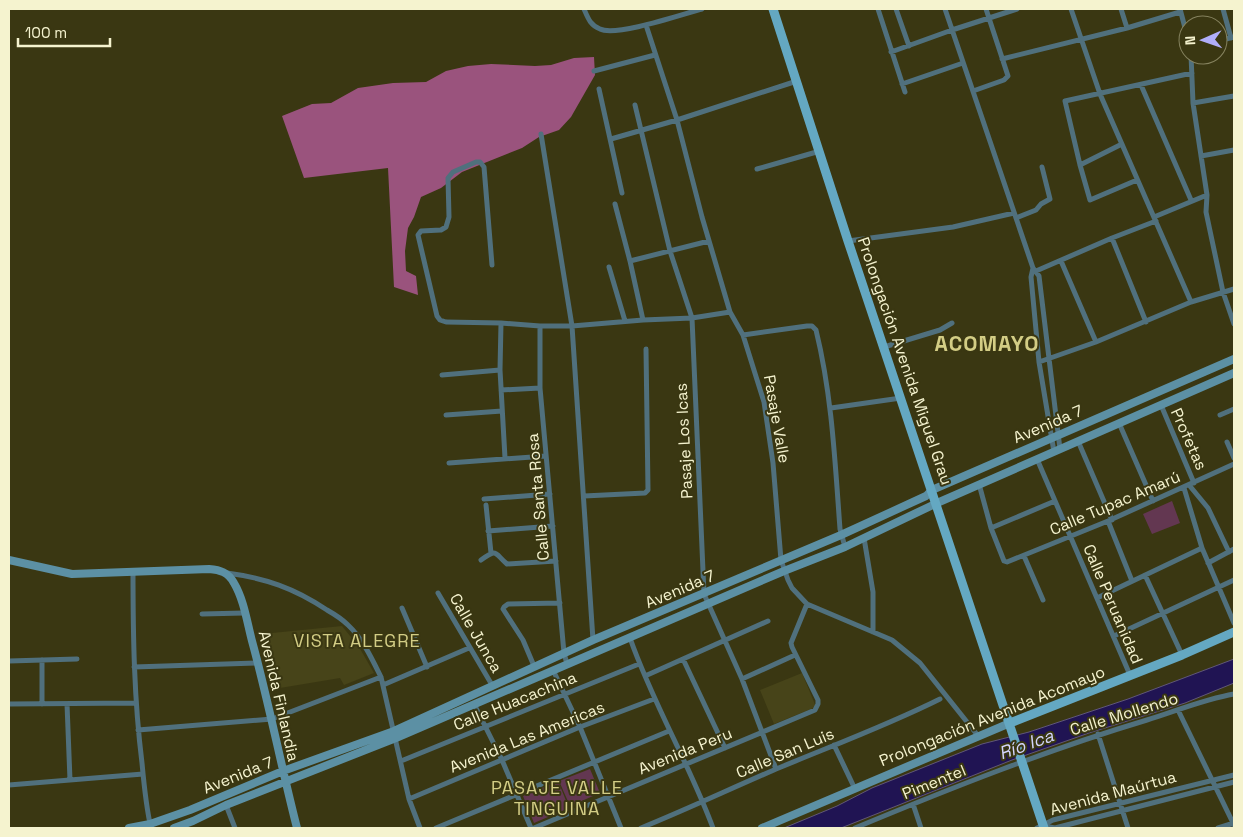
<svg xmlns="http://www.w3.org/2000/svg" width="1243" height="837" viewBox="0 0 1243 837" font-family="'Space Grotesk',sans-serif">
<rect width="100%" height="100%" fill="#3a3712"/>
<path fill="#474419" d="M342,626L359,647L374,673L344,685L340,678L274,689L262,634Z
M802,673L816,707L774,724L760,690Z"/>
<path fill="#633751" d="M1172,501L1180,523L1152,534L1143,514Z
M590,769L600,793L570,806L559,781Z
M558,781L569,808L534,823L523,796Z"/>
<path fill="#9a537d" d="M594,57L595,75L571,117L559,130L539,137L522,148L462,172L441,188L421,197L414,217L408,228L405,251L406,271L416,276L418,295L394,287L388,168L304,178L282,116L312,104L331,103L358,88L393,83L426,82L446,71L468,66L491,64L535,66L551,65L574,58Z"/>
<path fill="#201453" stroke="#605778" d="M1234,659V683L1185,703L1089,733L1012,760L841,828H784L837,806L872,788L982,744L1029,732L1128,699Z"/>
<g fill="none" stroke-linecap="round" stroke-linejoin="round">
<path stroke="#50707d" stroke-width="5" d="M584,9C588,18 590,25 600,29C616,37 683,14 702,9
M878,9L905,92
M896,9L909,46
M945,9L1033,268L1039,276L1060,449
M1071,9L1100,94L1191,302
M1121,9L1127,28
M1180,9L1188,39
M1223,9L1231,38
M646,25L677,120L702,217L730,312L743,335L764,402L773,463L781,560L788,580L792,588L807,604L892,640L920,663L979,737
M1218,41L1234,37
M891,52L952,30L1017,9
M1191,55L1193,103L1207,195L1206,212L1223,292L1234,324
M1002,59L1127,28L1180,12
M594,71L655,55
M902,84L963,63
M1141,85L1191,200
M599,89L622,193
M973,91L1004,80L1008,76L986,9
M1193,103L1234,96
M635,105L670,251L692,318L704,594L742,679L776,769
M541,134L572,326L593,640
M611,139L677,120L797,81
M1201,156L1234,150
M1080,165L1122,144
M757,169L820,151
M1137,180L1090,200L1080,165L1065,101L1192,73
M615,204L630,261L643,320
M1154,217L1207,195
M1016,218L1036,210L1041,204L1050,199L1042,167
M1112,238L1146,322
M848,241L953,227L1014,213
M630,261L709,241
M1061,261L1096,342
M492,265L484,167L480,162H476L453,172L448,178L449,217L446,227L441,230L421,231L418,235L437,316L440,320L446,322L501,323L540,326H572L643,320L692,318L730,312
M609,267L625,321
M1033,268L1031,277L1039,362L1054,452
M1036,271L1112,238L1156,221
M501,323L500,370L505,458
M540,326V388L564,653L567,664
M743,335L807,326H812L816,330C832,395 835,462 840,529L845,547
M884,347L940,330L952,323
M1039,362L1096,342L1191,302L1234,289
M442,375L500,370
M501,390L540,388
M1161,405L1194,483
M831,408L901,398
M446,415L502,411
M1220,415L1234,409
M1119,423L1153,501
M1078,441L1112,520
M1227,442L1234,458
M1037,459L1130,675
M449,463L546,456
M979,484L991,528L1004,561L1007,562L1108,521L1234,464
M1189,485L1208,508L1229,552
M1184,488L1202,548L1234,623
M584,496L645,493L648,490L646,349
M484,499L550,494
M486,505L491,553
M1108,521L1132,581
M991,528L1055,501
M488,531L553,526
M864,538L873,592V632
M1024,556L1043,600
M481,560C498,548 494,553 507,564L556,561
M1208,563L1234,549
M133,571C133,636 134,699 142,763C144,785 146,807 151,828
M227,573C265,578 294,588 327,610C334,614 342,619 348,625C363,639 372,659 381,677L409,799L420,828
M1145,575L1182,655
M438,593L492,685
M1097,598L1202,548
M402,608L427,667
M202,614L244,613
M1114,636L1234,580
M630,638C653,704 689,763 713,828
M683,659L725,748
M42,660V704
M9,661L77,659
M534,666L523,640L503,609L504,607L508,604L560,603
M134,667L258,663
M553,670L580,727L621,828
M645,676L768,621
M742,679L795,655
M383,685L469,648
M9,704L136,703
M67,704L70,780
M474,704L502,760L531,828
M1178,710L1234,825
M138,730L272,719L381,677
M1098,734L1128,828
M834,745L855,789
M401,761L639,664
M9,785L143,774
M409,799L580,727L654,699
M913,804L921,828
M226,805L235,828
M1044,826L1055,828L1234,782
M436,828L669,731
M534,828L815,710L818,704V700L792,647L791,643L807,604
M641,828C688,809 734,787 781,767C834,745 888,725 940,699
M855,828C951,788 1047,750 1147,720C1176,711 1205,699 1234,694
M1037,828L1053,820L1234,775
M1218,828L1234,823"/>
<path stroke="#5c90a4" stroke-width="8" d="M9,560L72,574L209,569C220,570 228,572 234,583C244,600 247,622 252,641C269,703 281,766 297,828
M129,828L150,824L190,810L283,771L394,731L593,640L841,535L926,496L932,490L1234,359
M174,828L193,821L226,805L396,738L784,571L845,547L937,503L1234,373
M762,828L1010,723"/>
<path stroke="#64a8c2" stroke-width="9" d="M773,9L848,241L1044,828
M1010,723L1182,655L1234,632"/>
</g>
<g text-anchor="middle" dominant-baseline="central" stroke-width="4" stroke-linejoin="round" paint-order="stroke">
<g font-size="16" fill="#f5f3cf" stroke="#3a3712">
<text transform="translate(905 361) rotate(71)">Prolongación Avenida Miguel Grau</text>
<text transform="translate(777 419) rotate(80)">Pasaje Valle</text>
<text transform="translate(1048 424) rotate(-23)">Avenida 7</text>
<text transform="translate(1189 439) rotate(66)">Profetas</text>
<text transform="translate(684 441) rotate(-93)">Pasaje Los Icas</text>
<text transform="translate(538 497) rotate(-95)">Calle Santa Rosa</text>
<text transform="translate(1115 503) rotate(-23)">Calle Tupac Amarú</text>
<text transform="translate(680 589) rotate(-23)">Avenida 7</text>
<text transform="translate(1113 604) rotate(67)">Calle Peruanidad</text>
<text transform="translate(476 633) rotate(60)">Calle Junca</text>
<text transform="translate(279 696) rotate(77)">Avenida Finlandia</text>
<text transform="translate(515 701) rotate(-22)">Calle Huacachina</text>
<text transform="translate(1124 714) rotate(-17)">Calle Mollendo</text>
<text transform="translate(992 716) rotate(-22)">Prolongación Avenida Acomayo</text>
<text transform="translate(527 737) rotate(-22)">Avenida Las Americas</text>
<text transform="translate(685 751) rotate(-22)">Avenida Peru</text>
<text transform="translate(785 753) rotate(-23)">Calle San Luis</text>
<text transform="translate(238 775) rotate(-22)">Avenida 7</text>
<text transform="translate(934 782) rotate(-22)">Pimentel</text>
<text transform="translate(1113 793) rotate(-15)">Avenida Maúrtua</text>
</g>
<g font-size="18" letter-spacing="1" fill="#d3cd85" stroke="#3a3712">
<text x="357" y="640">VISTA ALEGRE</text>
<text x="557" y="787">PASAJE VALLE<tspan x="557" dy="21">TINGUINA</tspan></text>
</g>
<g font-size="18" font-style="italic" fill="#d3d4fc" stroke="#3a3712">
<text transform="translate(1026 744) rotate(-20)">Río Ica</text>
</g>
<g font-size="21" font-weight="bold" letter-spacing="1" fill="#d3cd85" stroke="#3a3712">
<text x="987" y="343">ACOMAYO</text>
</g>
</g>
<rect width="1243" height="837" fill="none" stroke="#f5f3cf" stroke-width="20"/>
<g transform="translate(1203 40) rotate(268)"><circle r="24" fill="#3a3712" stroke="#85825e"/>
<path d="M0-4L9 19L0 12L-9 19Z" fill="#b0aefa"/>
<text y="-8" font-size="14" font-weight="bold" text-anchor="middle" fill="#f5f3cf">N</text>
</g>
<path d="M18 38v8h92v-8" fill="none" stroke="#f5f3cf" stroke-width="2.5"/>
<text x="25" y="38" font-size="15" fill="#f5f3cf" stroke="#3a3712" stroke-width="4" paint-order="stroke">100 m</text>
</svg>
